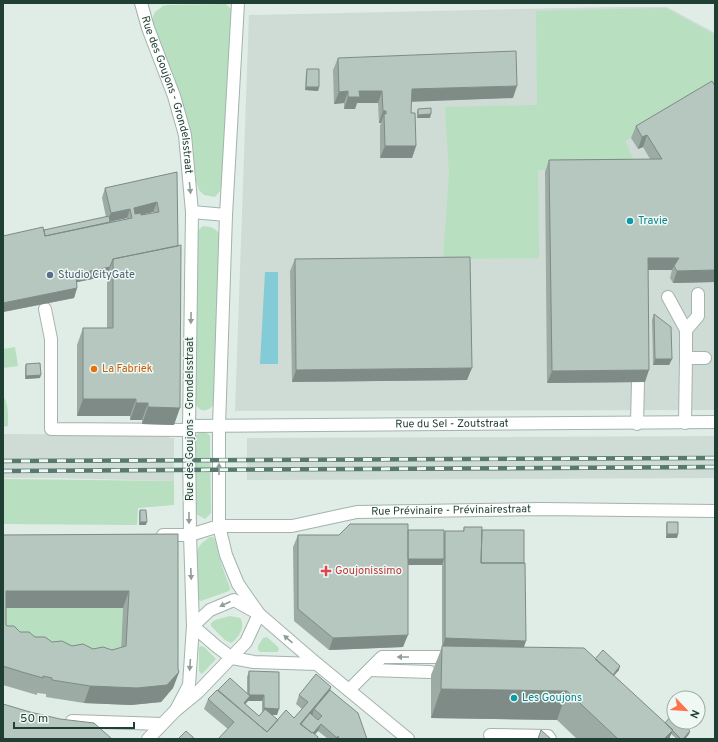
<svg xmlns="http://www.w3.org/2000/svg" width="718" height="742" viewBox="0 0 718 742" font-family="Overpass,sans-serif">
<rect width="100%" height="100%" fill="#e0ece6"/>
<path fill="#cedcd5" d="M615,7H667L715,33V410L235,411L249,15Z
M3,434L169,435V438H174V481L59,478H3Z
M715,436V478L247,480V438Z"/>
<path fill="#b7dfc0" d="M226,4L232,10L225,173L220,191L215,197L204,195L199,190L196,181L193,144L179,93L171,69L159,41L153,22V16L155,12L163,6L167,5Z
M666,8L715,35V88L625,141L638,169L538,170L539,258L443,259L449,174L445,107L537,105L536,11Z
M203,226C214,227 217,229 222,239L214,404C205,415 198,411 193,399L197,231Z
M15,347L18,366L3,368V349Z
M3,396C9,403 8,417 8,426L3,427Z
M200,432H206L210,436L211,513L205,519L196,514V435Z
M3,479L174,481V505L138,508L137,525L3,524Z
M210,537H213L215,540L221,563L230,588L229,591L201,601L198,600C197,587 192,559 199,547C201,543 206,540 210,537Z
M3,608H123L120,663L8,643Z
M230,616L240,618C246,626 239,638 231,643L225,640L211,626V623L215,620Z
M267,637L278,647L279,650L277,652H260L258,650V646L263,638Z
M200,646L204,647L216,659L202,674L199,671V648Z"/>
<path fill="#83cbd6" d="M265,272H278V364H260Z"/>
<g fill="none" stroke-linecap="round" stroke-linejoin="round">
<defs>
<g id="minor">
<path id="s1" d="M141,3L148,28L174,96L185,135L192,212L189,430L190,535L193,626L189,685L176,710"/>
<path d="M238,3L226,215L219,426V526L226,555L238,584L259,614L317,664L408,739"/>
<path d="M192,212L226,215"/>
<path d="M668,297L686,330V358"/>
<path d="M45,309L51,339V429L189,430"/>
<path d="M686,330L698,316V294"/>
<path d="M685,423L686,358H705"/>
<path d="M637,424L638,382"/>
<path id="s2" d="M189,426L715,422"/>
<path id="s3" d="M163,535H190L219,526H292L357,512L542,509L715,511"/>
<path d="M193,626L216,646L232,658L254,662L317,664"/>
<path d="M370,670L430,672"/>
<path d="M349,690L382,657H442"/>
<path d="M72,721L162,724"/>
<path d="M490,735L548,736L550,739"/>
<path d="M148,739L176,710L198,692L246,642L259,614L234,600L210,610L193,626"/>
</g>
</defs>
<use href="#minor" stroke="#a2b4ad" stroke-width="14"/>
<use href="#minor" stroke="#fff" stroke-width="12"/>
<defs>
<path id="rail" d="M3,461L715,458
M3,471L715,467"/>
</defs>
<use href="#rail" stroke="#597970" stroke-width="4.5"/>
<use href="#rail" stroke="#f0f8f4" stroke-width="3" stroke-dasharray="9" stroke-linecap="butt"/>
</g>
<path fill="#9caba4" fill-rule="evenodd" d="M338,58L513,98L411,101V113L416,146L412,158H380V126L381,123H379L378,103H357L355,109H344V103L334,104L333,70Z
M307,69L319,87L318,91L305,90L306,72Z
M715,86V282L673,283L670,278L672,270H648L645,382L547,383L545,172L549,160L650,159L643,147L638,149L631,138L636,126Z
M418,109L430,118H417V112Z
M177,172L174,425L142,424V420H130V416H77V345L83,328H107V276L77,282V288L74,298L3,312V236L44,230L106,217L102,198L105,188ZM153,212L154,213L141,215ZM127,218V219L110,222Z
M295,259L467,380L292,382L290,271Z
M654,314L672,359L669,365H653L652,320Z
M26,364L40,378L25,379V367Z
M140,510L146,525H139V513Z
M667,522L678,534L677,538H666V525Z
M464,527L482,530L524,647L595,659L619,670L614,676L665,723L690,731L689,734L685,739H677L671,734L669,739H577L557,720L431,718V675L442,647V565H408L403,647L329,650L294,621L293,547L298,535H339L408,530L444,534L445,531H463Z
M178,534V669L179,672L173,688L161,702L131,705L84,703L46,697V694L37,693V695L3,685V535ZM6,608H123L121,648L112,650L93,649L72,646L52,642L35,637L20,632L6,625Z
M249,671L277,715H272L278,720L294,718L302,709L296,704L299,695L331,687L330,690L367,739H328L318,731L228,729L204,709L208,699L218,690L247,693V677ZM248,701H262V713L259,716L245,704Z"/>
<path fill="#7f8b86" d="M517,86L513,98L407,102L412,89Z
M306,87H319L318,91L305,90Z
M348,91L344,103L334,104L339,92Z
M359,91H382L378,103H357L355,109H344L348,97Z
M383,111H386L384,117V114L381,123H379Z
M431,114L430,118H417L418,115Z
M647,135L643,147L638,149L642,137Z
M385,146H416L412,158H380Z
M157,202L153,212L132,217L134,208Z
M130,209L127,218L107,222L111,213Z
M648,258H679L674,266L672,270H644Z
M110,267L107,276L73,283L76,274Z
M715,270V282L673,283L677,271Z
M77,288L74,298L3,312V303Z
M655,359H672L669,365H653Z
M472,368L467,380L292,382L296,370Z
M649,370L645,382L547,383L552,371Z
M41,375L40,378L25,379L26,376Z
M83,399H136L130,416H77Z
M136,403H148L142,420H130Z
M148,407L180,408L174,425L142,424Z
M140,522H147L146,525H139Z
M667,534H678L677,538H666Z
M406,559H444L442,565H404Z
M6,591H129L123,608H3Z
M408,635L403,647L329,650L333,638Z
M445,638L526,641L523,650L442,648Z
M620,666L619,670L611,678L613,675Z
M179,672L173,688L161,702L131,705L84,703L90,686Z
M331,687L328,697L314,709L312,716L301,728L300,724Z
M441,689L567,691L557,720L431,718Z
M249,695H264L262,701H248L241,709L244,703Z
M264,708L279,709L277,715L262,714Z
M321,724L318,731L311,739V736Z
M673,730L669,739H664Z
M690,731L689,734L685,739H683Z"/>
<path fill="#b5c7bf" stroke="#7f8b86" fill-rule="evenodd" d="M516,51L517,86L412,89L411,113H415L416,146H385L384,114H386V111H383L382,91H359L360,97H348V91L339,92L338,58Z
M307,69H319V87H306Z
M712,81L715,86V270L677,271L674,266L679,258H648L649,370L552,371L549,160L662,159L647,135L642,137L636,126Z
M431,108V114L418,115V109Z
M177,172L178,246L113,259L110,267L76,274L77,288L3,303V236L43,227L45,236L132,218L130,209L111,213L105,188ZM157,202L159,212L141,215V213L135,214L134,208Z
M109,216L110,222L45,236L44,230Z
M181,245L180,408L148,407V403H136V399H83V328H113V259Z
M470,257L472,368L296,370L295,259Z
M654,314L671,327L672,359H655Z
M40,363L41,375L26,376V364Z
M140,510H146L147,522H140Z
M667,522H678V534H667Z
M350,524H408V635L333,638L298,609V535H339Z
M464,527H482L481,563H525L526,641L445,638V531H464Z
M408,530H444V559H408Z
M482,530H524V563H481Z
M178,534V669L179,672L167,685L137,688L90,686L52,680V678L43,676V678L22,672L3,666V535ZM6,591H129L126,646L112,650L103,647L93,649L83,644L72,646L62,641L52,642L45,637H35L29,632H20L14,626H7L6,625Z
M442,646L584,648L673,730L664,739H618L567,691L441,689Z
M603,650L620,666L613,675L595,659Z
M249,671L279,672V709L264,708V695H249Z
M316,674L331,687L300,724L312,733V732L318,737V738L319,739H218L234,722L208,699L217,690L267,732L286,710L294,718L308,702L299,695Z
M230,678L250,696L244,703L259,716L265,709L278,720L267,732L218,690Z
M330,690L358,713L367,739H339L338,736L337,738L321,724L313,733L312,732V733L301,724L310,713L318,720L322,716L314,709Z
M3,704L30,712L60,719L94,723L112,739H3Z
M672,715L674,717V722H680L690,731L683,739H681L665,723Z
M541,730L551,739H538Z
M186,731L195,739H178Z"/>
<defs><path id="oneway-solid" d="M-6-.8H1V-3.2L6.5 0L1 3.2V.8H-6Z"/></defs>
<g fill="#8f9e9a">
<use href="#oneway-solid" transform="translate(190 188) rotate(84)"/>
<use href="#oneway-solid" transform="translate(191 318) rotate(91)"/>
<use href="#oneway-solid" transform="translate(219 469) rotate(-90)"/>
<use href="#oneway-solid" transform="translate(189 518) rotate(90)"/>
<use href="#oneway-solid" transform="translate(191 574) rotate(88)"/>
<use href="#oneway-solid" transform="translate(225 604) rotate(155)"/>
<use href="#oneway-solid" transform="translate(288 639) rotate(-139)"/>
<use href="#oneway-solid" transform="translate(403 657) rotate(180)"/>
<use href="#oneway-solid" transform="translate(190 665) rotate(94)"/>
</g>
<g fill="#0f9aa8" stroke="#f0f8f4" stroke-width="1.5">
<circle cx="630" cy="221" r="4"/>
<circle cx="514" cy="698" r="4"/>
</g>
<circle fill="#5c6f8a" stroke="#f0f8f4" stroke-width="1.5" cx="50" cy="275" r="4"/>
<circle fill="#e8710a" stroke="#f0f8f4" stroke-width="1.5" cx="94" cy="369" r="4"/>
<path fill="#e0444e" stroke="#f0f8f4" stroke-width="1.5" d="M324 565h4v4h4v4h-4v4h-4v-4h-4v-4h4z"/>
<g text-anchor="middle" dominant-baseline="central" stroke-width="3" stroke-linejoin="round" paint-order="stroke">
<g font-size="11" fill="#1f3e34" stroke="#f0f8f4">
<text stroke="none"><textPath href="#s1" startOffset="96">Rue des Goujons - Grondelsstraat</textPath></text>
<text transform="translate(190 419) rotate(-90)">Rue des Goujons - Grondelsstraat</text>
<text stroke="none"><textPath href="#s2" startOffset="263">Rue du Sel - Zoutstraat</textPath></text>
<text stroke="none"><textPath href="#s3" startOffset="291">Rue Prévinaire - Prévinairestraat</textPath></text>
</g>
<g font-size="11" fill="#0d838f" stroke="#f0f8f4" text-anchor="start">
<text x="638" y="221">Travie</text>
<text x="522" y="698">Les Goujons</text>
</g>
<g font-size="11" fill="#4e5e75" stroke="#f0f8f4" text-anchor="start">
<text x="58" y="275">Studio CityGate</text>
</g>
<g font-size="11" fill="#c56008" stroke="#f0f8f4" text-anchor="start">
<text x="102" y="369">La Fabriek</text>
</g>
<g font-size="11" fill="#be3a42" stroke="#f0f8f4" text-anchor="start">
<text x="335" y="571">Goujonissimo</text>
</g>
</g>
<rect width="718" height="742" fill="none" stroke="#1f3e34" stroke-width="8"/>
<g transform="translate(686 710) rotate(115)"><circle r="19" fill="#f0f8f4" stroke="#9caea7"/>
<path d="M0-3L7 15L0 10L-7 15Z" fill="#fd734d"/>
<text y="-6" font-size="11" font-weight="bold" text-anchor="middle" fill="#1f3e34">N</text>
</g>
<path d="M14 722v6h120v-6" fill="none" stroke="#1f3e34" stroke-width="2"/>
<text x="20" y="722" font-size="12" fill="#1f3e34" stroke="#f0f8f4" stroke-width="3" paint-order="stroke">50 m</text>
</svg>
